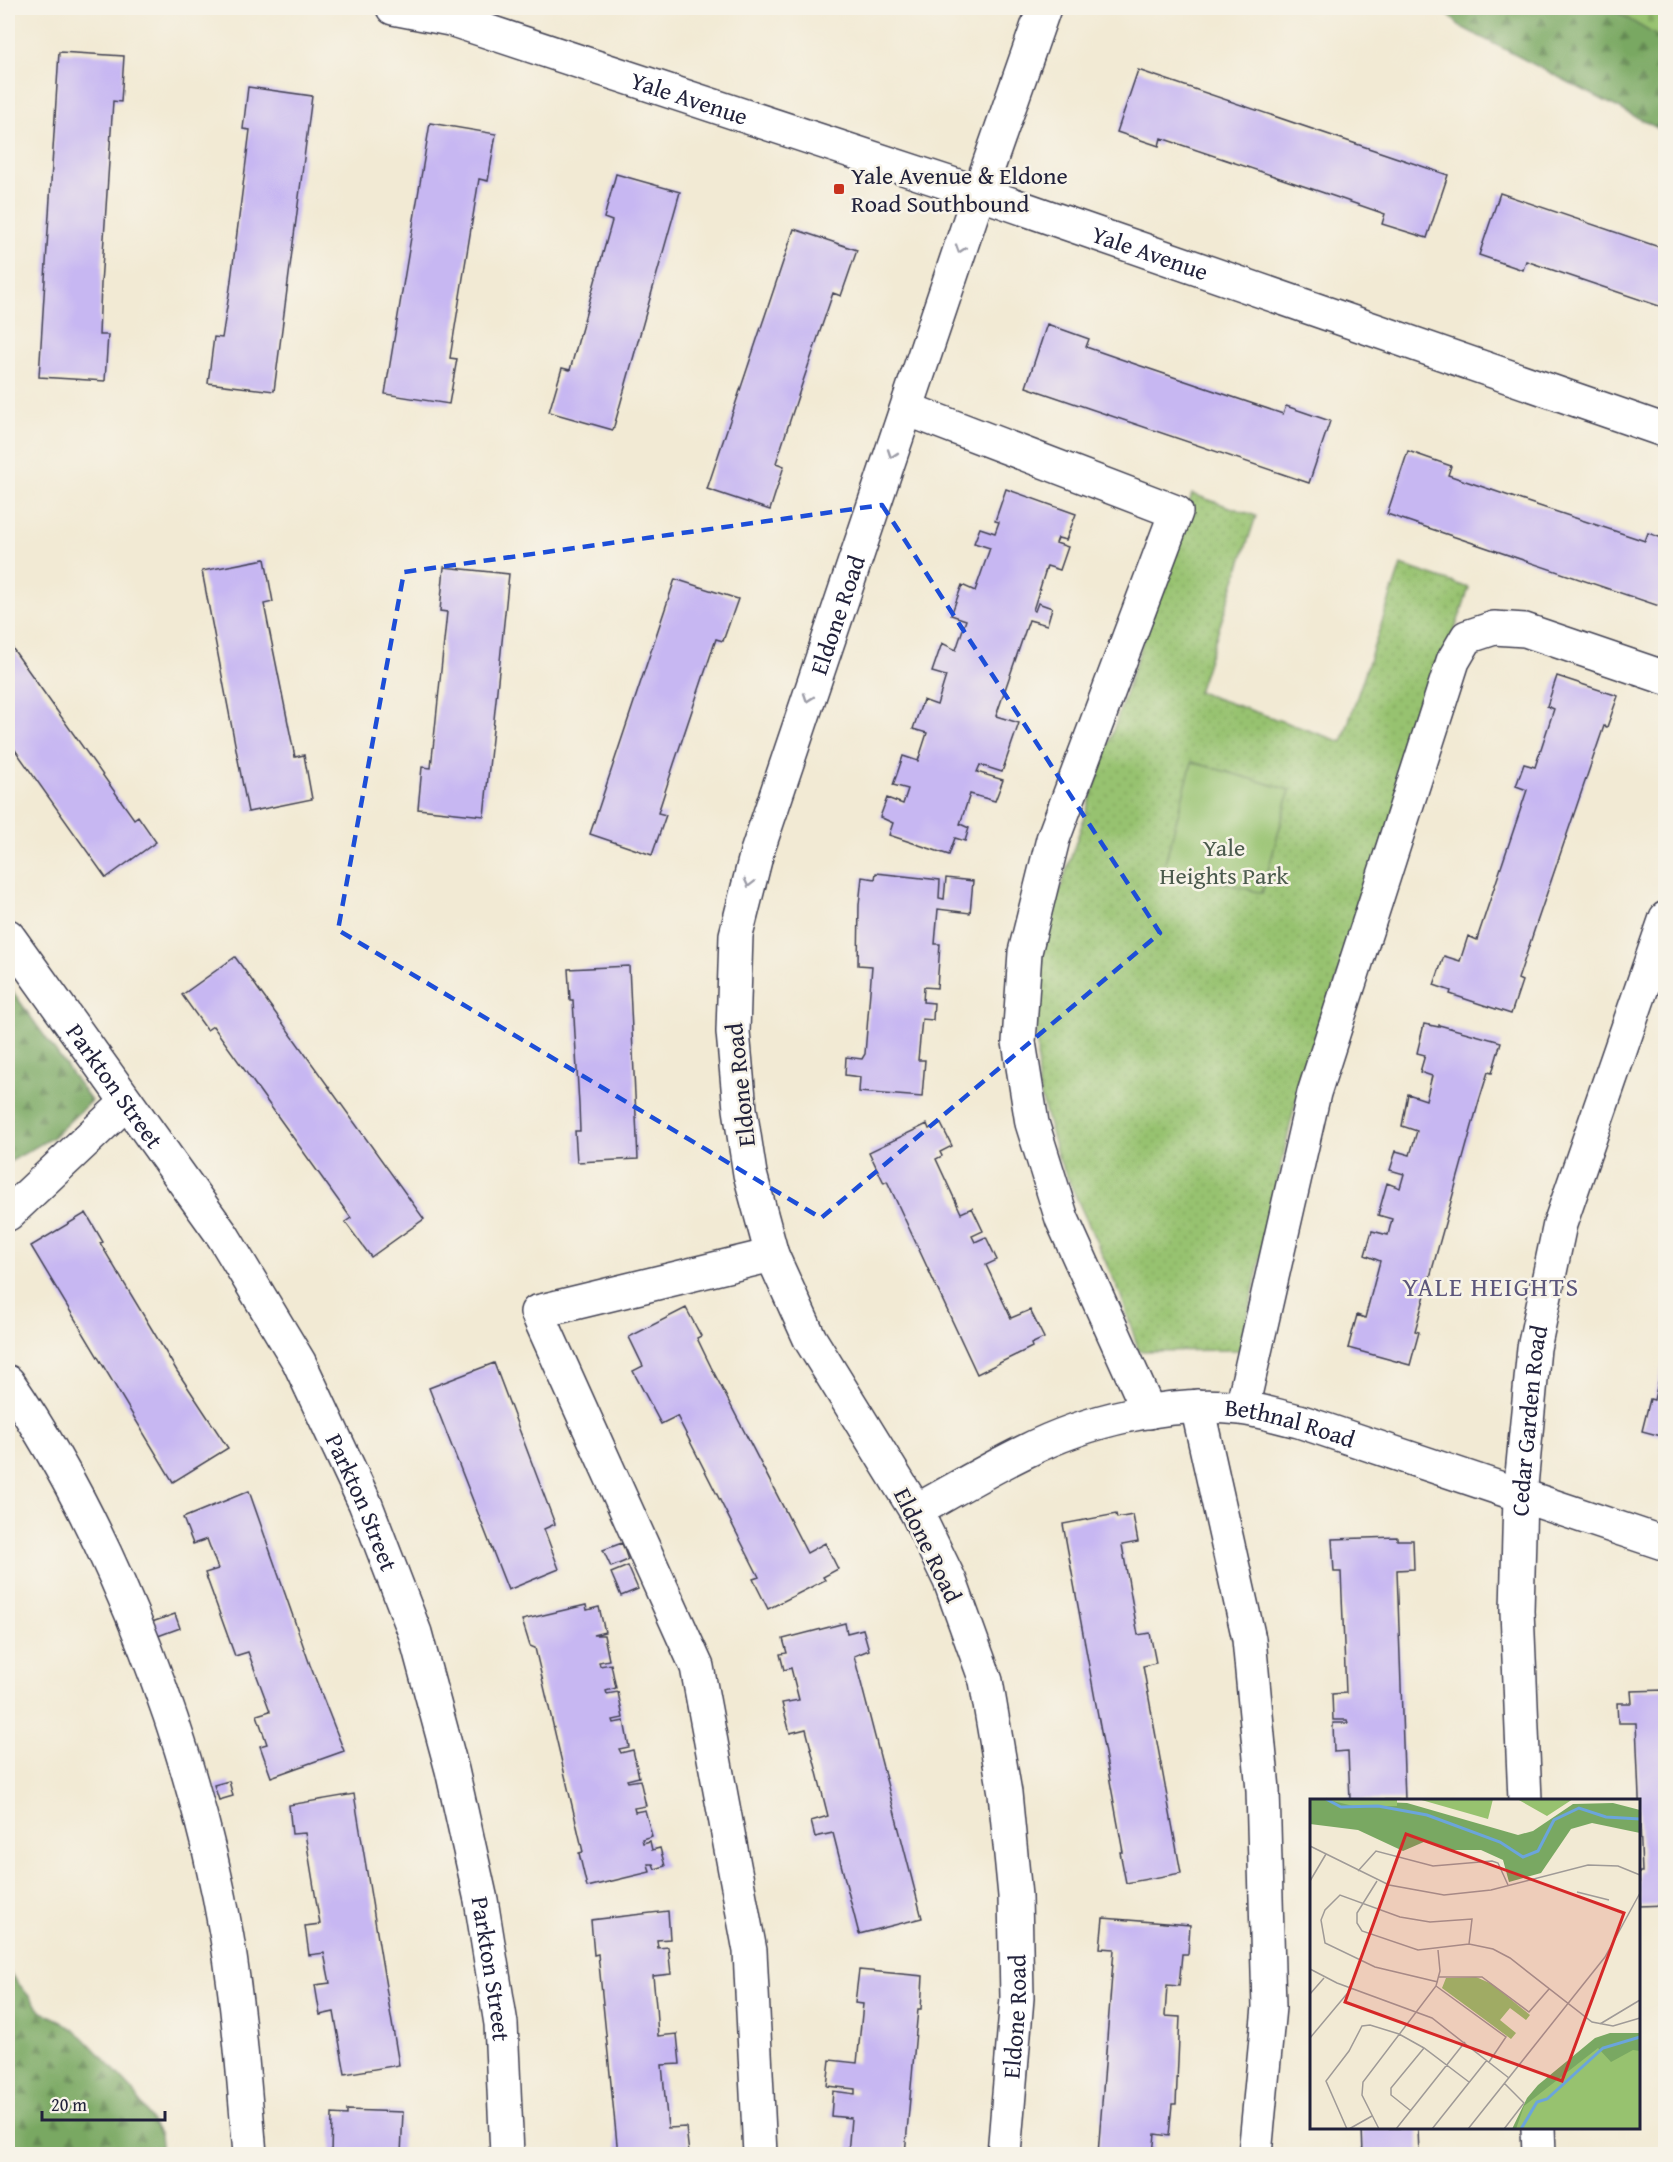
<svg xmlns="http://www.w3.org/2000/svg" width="1673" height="2162" viewBox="0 0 1673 2162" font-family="'Gentium Book Plus',serif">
<defs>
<pattern id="forest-firs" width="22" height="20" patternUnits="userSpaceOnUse" patternTransform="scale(1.5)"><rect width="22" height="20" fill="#79a862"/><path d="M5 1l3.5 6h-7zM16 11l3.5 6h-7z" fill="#638852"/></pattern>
<pattern id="cemetery-stones" width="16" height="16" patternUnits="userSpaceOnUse" patternTransform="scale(1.5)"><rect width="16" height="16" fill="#97c26f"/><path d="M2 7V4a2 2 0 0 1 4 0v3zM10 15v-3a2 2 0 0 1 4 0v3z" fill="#82a661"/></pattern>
<pattern id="park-dots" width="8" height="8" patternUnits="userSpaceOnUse" patternTransform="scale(1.5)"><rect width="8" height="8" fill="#97c26f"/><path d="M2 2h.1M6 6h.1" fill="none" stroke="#82a661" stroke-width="1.8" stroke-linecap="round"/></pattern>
</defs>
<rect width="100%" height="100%" fill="#f7f3e8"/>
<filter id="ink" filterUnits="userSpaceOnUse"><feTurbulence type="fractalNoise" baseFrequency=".0167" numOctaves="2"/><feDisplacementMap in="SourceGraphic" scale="12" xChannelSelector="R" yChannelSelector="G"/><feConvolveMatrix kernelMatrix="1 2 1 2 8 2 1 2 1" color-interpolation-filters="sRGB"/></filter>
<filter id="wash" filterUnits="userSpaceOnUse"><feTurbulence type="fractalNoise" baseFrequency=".008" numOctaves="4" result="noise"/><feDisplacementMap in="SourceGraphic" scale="24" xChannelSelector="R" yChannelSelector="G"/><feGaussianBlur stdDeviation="1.35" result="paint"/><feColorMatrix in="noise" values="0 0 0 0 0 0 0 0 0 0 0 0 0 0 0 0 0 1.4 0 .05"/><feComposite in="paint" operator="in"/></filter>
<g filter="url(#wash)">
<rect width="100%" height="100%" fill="#f2ead4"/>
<path fill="url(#forest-firs)" stroke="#4e654e" stroke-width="1.5" d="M1441,8H1665V132L1461,27Z
M8,985L91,1101L53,1137L8,1163Z
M8,1971L42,2012L63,2022L83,2037L133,2090L160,2135L162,2154H8Z"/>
<path fill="url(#cemetery-stones)" stroke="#5c7255" stroke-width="1.5" d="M1610,8H1665V41Z"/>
<path fill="url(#park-dots)" stroke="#5c7255" stroke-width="1.5" d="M1192,494L1256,516L1198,692L1342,742L1401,565L1469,588L1294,1108L1240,1350L1139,1351L1121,1296L1058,1157L1038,1086L1036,1002L1046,932Z"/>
<path fill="#97c26f" stroke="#5c7255" stroke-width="1.5" d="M1192,762L1290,790L1262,893L1164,867Z"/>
<g id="blocks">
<path fill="#c7b7f2" d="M59,52L124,56L121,102L113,101L101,284L99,335H108L105,381L39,377Z
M1138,70L1448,175L1427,238L1382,224L1385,214L1336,197L1161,138L1159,146L1117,132Z
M248,87L312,96L274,391L208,383L214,337L222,338L230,288L250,130L243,129Z
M430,123L496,134L488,181L479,179L450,358L457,359L449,404L385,394Z
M616,174L680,192L613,430L549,412L562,368L570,370L612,221L604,218Z
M1500,193L1665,249V308L1526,261L1523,270L1479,255Z
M794,229L857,250L841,296L833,293L800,390L776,463L784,466L770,510L707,489Z
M1047,324L1089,339L1086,347L1135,364L1283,414L1286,406L1330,421L1309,483L1026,387Z
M1408,451L1451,466L1448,475L1521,500L1645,541L1648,533L1665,539V608L1387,514Z
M1006,489L1076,514L1066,540L1058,538L1056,543L1068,547L1060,570L1047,566L1033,610L1035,611L1038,603L1052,608L1047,625L1029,620L996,716L1019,723L1002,772L980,765L977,772L1003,780L995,801L970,794L960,824L969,828L965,841L955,838L949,855L889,835L893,823L880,817L887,798L903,804L908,789L893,785L898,771L903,756L918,761L927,733L913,729L923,700L937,705L946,676L932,672L942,643L956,650L966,620L951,615L962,585L975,591L990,548L974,543L980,528L995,533L999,522L995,521Z
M265,559L273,602L264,604L290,733L295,757L304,755L312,799L248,812L202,571Z
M444,567L509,574L484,816L418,809L422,767L431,768L447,612L440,611Z
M675,579L738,599L723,641L716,639L674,764L658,813L666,815L652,855L590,834Z
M8,642L134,819L138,816L156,842L106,878L8,740Z
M1557,676L1618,696L1607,727L1604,726L1536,925L1518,979L1522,981L1511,1014L1450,994L1451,991L1434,985L1444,956L1460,961L1468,936L1477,940L1478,936L1527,790L1516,786L1524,764L1535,767L1554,709L1547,706Z
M876,873L940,880L939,898L944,899L946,878L973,881L970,913L938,909L935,944H940L937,988L924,987L923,1002L934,1003L933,1020L922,1019L918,1060H925L922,1097L859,1092L860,1077L845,1075L846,1057L862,1059L865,1054L872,966L858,965L859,905L862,877L875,879Z
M235,957L424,1219L371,1257L345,1222L351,1218L274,1111L213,1026L207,1030L182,995Z
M629,966L638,1159L577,1162L575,1131H580L579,1105L573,1000H570L568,969Z
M1424,1024L1439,1027V1025L1501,1042L1492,1073L1488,1072L1479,1101L1415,1331L1419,1332L1410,1365L1348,1348L1357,1315L1365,1318L1380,1261L1365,1255L1372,1231L1388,1235L1392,1219L1378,1215L1387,1183L1400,1188L1404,1174L1390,1170L1396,1151L1410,1155L1417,1131L1402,1126L1408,1094L1426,1100L1432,1076L1420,1072L1425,1055L1417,1053Z
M927,1124L929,1129L941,1124L952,1146L940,1152L942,1156L936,1159L961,1213L972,1208L983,1231L972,1236L975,1242L986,1237L997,1260L986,1265L1011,1318L1030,1310L1044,1338L1031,1344L1032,1347L977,1374L887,1181L884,1183L869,1152Z
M86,1213L103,1242L100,1243L177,1371L228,1448L173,1482L31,1246Z
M686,1308L701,1336L697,1338L711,1367L807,1553L825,1543L838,1569L823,1577L825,1580L768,1609L753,1579L759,1577L677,1416L661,1424L633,1371L643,1366L629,1337Z
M1665,1354V1437L1642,1431L1650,1399L1654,1400Z
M494,1363L555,1524L544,1529L559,1569L508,1590L429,1388Z
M249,1491L310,1665L344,1751L271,1777L260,1746L267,1744L257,1715L270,1711L248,1652L235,1656L205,1573L218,1569L207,1539L193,1544L183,1518Z
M1116,1514L1117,1518L1133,1515L1138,1542L1122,1545L1138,1635L1150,1633L1156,1663L1143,1666L1181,1873L1126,1883L1120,1852H1123L1063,1524Z
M1397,1537V1540H1413L1414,1569L1397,1570L1405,1800H1350L1348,1751L1334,1752L1333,1723H1348L1347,1720H1333L1332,1694L1346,1693L1341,1572H1334L1332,1539Z
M622,1543L628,1560L611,1567L603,1550Z
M628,1566L638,1589L621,1596L611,1573Z
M586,1605L587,1610L599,1607L605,1632L593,1635H604L609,1660L599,1662L600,1666L611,1664L616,1688L606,1691L607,1694L618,1692L623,1718L613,1720L614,1723L624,1721L629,1747L619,1749L621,1753L633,1750L639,1777L627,1780L628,1782L640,1780L646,1806L634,1808L635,1812L645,1810L652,1836L642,1839L643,1843L650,1841L652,1850L660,1848L665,1866L655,1869L653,1864H648L650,1872L587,1887L579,1853L583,1852L535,1648L530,1646L522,1620Z
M175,1614L180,1628L158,1636L152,1622Z
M845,1623L847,1633L863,1629L869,1650L854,1656L922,1918L859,1934L833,1833L815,1837L811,1821L828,1816L806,1729L790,1733L782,1703L799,1700L791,1668L784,1670L780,1654L787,1653L783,1639Z
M1665,1690V1905L1640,1906L1639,1872H1642L1636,1723H1618L1617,1703H1632L1631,1691Z
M229,1781L233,1796L219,1800L214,1785Z
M354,1794L399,2065L345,2074L334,2012L320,2015L315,1985L330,1983L324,1953L309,1955L305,1926L320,1924L305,1833L292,1834L289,1805Z
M668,1911L670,1939L657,1940L658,1948L668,1947L671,1974L653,1976L656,2006L658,2036L677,2034L680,2064L662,2065L668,2128L686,2127L689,2154H618L598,1954L594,1955L591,1920Z
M1103,1918L1190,1925L1188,1954H1182L1179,1986L1167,1985L1165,2016L1180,2017L1176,2104H1172L1169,2136L1155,2134L1153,2154H1098L1114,1949L1100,1948Z
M859,1970L923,1976L921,2009H918L905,2154H848L851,2118L831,2116L833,2091L855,2094V2089L827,2086L830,2060L857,2063L863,2004L855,2003Z
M347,2110L403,2112L401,2154H331L332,2114L347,2115Z
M1362,2128H1418L1419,2154H1363Z"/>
</g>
</g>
<g filter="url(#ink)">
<use href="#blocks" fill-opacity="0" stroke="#414052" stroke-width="1.5"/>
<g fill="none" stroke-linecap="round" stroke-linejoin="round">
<defs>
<g id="minor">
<path id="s1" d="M393,8L450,19L979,193L1666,431"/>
<path d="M907,409L1176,512L1053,839L1025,952L1019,1042L1032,1123L1062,1219L1149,1412"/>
<path id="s2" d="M8,936L223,1236L299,1362L365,1503L415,1633L452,1770L481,1900L501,2024L507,2154"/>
<path d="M8,1214L126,1103"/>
<path d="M8,1382C114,1536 196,1754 227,1938C239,2010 244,2083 250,2154"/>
<path d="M1197,1406L1249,1639L1263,1790L1269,2007L1255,2154"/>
<path d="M1242,1408L1314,1093L1453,661L1467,637L1494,628L1525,630L1666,678"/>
<path id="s3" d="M916,1511C952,1491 987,1470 1024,1452C1087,1420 1170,1400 1241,1408C1260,1410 1280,1417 1299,1421L1666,1544"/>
<path id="s4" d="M1525,1800L1517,1611L1520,1496L1534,1348L1560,1224L1666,918"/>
<path d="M1538,2128L1539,2154"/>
<path d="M760,2154L750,1951L697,1667L537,1312L772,1255"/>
<path id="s5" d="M1004,2154L1017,1998L1015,1896L1005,1793L986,1681L950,1581L916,1511L810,1339L772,1255L750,1174L740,1109L733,1032L736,935L757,852L979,193L1044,8"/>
</g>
</defs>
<use href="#minor" stroke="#414052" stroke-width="36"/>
<use href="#minor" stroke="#fff" stroke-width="33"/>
</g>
<defs><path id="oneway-chevron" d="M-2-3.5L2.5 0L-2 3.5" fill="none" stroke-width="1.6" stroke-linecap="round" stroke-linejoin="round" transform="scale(1.5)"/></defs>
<g stroke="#9c9ca7">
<use href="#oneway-chevron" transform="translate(960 249) rotate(108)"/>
<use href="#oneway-chevron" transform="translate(892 454) rotate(109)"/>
<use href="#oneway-chevron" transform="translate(808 698) rotate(109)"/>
<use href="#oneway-chevron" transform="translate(749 883) rotate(104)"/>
</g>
</g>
<path fill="none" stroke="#1d4ed8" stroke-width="4.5" stroke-dasharray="12 8" stroke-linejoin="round" d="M882,505L1160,933L821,1218L338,930L404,572Z"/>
<rect fill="#c8321e" stroke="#f7f3e8" stroke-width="2" x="833" y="183" width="12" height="12" rx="3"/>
<g text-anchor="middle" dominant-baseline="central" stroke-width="5" stroke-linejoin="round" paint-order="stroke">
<g font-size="24" fill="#22223b" stroke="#f7f3e8">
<text stroke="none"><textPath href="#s1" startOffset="310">Yale Avenue</textPath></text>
<text stroke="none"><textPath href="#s1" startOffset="796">Yale Avenue</textPath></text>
<text stroke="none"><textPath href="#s5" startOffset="1614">Eldone Road</textPath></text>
<text transform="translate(740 1085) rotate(-96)">Eldone Road</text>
<text stroke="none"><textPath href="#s2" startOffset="184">Parkton Street</textPath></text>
<text stroke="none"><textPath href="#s4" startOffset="380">Cedar Garden Road</textPath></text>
<text stroke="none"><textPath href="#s3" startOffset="398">Bethnal Road</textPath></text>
<text stroke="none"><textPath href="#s2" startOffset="670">Parkton Street</textPath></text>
<text transform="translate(928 1545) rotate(64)">Eldone Road</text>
<text stroke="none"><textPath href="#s2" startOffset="1156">Parkton Street</textPath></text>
<text stroke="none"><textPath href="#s5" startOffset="138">Eldone Road</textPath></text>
</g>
<g font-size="24" fill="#22223b" stroke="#f7f3e8" text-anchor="start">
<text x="851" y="175">Yale Avenue &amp; Eldone<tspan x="851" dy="28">Road Southbound</tspan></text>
</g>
<g font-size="24" fill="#4b5a4d" stroke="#f7f3e8">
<text x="1224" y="847">Yale<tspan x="1224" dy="28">Heights Park</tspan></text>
</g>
<g font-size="26" letter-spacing="1.5" fill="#5c567b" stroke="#f7f3e8">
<text x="1491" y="1286">YALE HEIGHTS</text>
</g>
</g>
<g transform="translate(1310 1799)">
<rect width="330" height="330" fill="#f2ead4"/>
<path d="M0,0L97,4L208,36L223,32L263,5L303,4L330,11V34L282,24L261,30L231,74L199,83L193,61L171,51H141L116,42L93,52L48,31L0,25ZM300,234H330V293L310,330H202L217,299L228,286L285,239Z" fill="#79a862"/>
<path d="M288,249L301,263L323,251L330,252V330H206L214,307Z" fill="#97c26f"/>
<path d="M15,0H87V7L47,8ZM166,178L182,185L220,216L216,221L200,209L190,221L206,234L201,240L132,189L136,179Z" fill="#97c26f"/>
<path d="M108,0H183L178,20ZM207,0H263L237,17Z" fill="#97c26f"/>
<path fill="none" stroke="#6ba5db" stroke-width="3" d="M16,0L31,8L68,7L117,16L190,43L213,58L228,52L244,21L269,9L296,18L330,20M211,330L227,303L237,300L293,249L330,238"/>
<path fill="none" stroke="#9f9a97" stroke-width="1.5" d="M0,47L79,86L134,96L181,91L278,66L308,67L330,76M48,72L66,52L123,67L182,62L188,64L198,86M0,82L16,55M67,82L47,114V124L52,132L108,151L159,145L183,150L200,159L282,223L303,227L330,219M267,93L299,101M0,170L27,184L122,219L199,279M129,178H172L219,213L239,190M128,183L65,168L15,144L11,121L15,111L30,96L90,118L120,123L162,120L159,145M126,187L196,238L179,263M0,195L14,179M290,225L330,201M0,239L41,190M194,284L214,304L194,330M101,312L81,296V289L114,249M37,330L16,282L39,252L52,227L60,226L89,235L114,249L159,283M39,330L62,317M69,330L52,296L53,283L126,187L130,172L128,151M86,330L155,243M122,330L177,261M158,330L295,158L330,94"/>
<path fill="#d62828" fill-opacity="0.15" stroke="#d62828" stroke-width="3" d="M96,35L314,114L252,282L35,203Z"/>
<rect width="330" height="330" fill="none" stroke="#22223b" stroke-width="3"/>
</g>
<rect width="1673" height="2162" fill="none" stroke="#f7f3e8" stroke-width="30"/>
<path d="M42 2111v9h123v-9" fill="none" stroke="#22223b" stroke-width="3"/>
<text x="51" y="2111" font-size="18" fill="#22223b" stroke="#f7f3e8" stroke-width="4.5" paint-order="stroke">20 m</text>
</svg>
